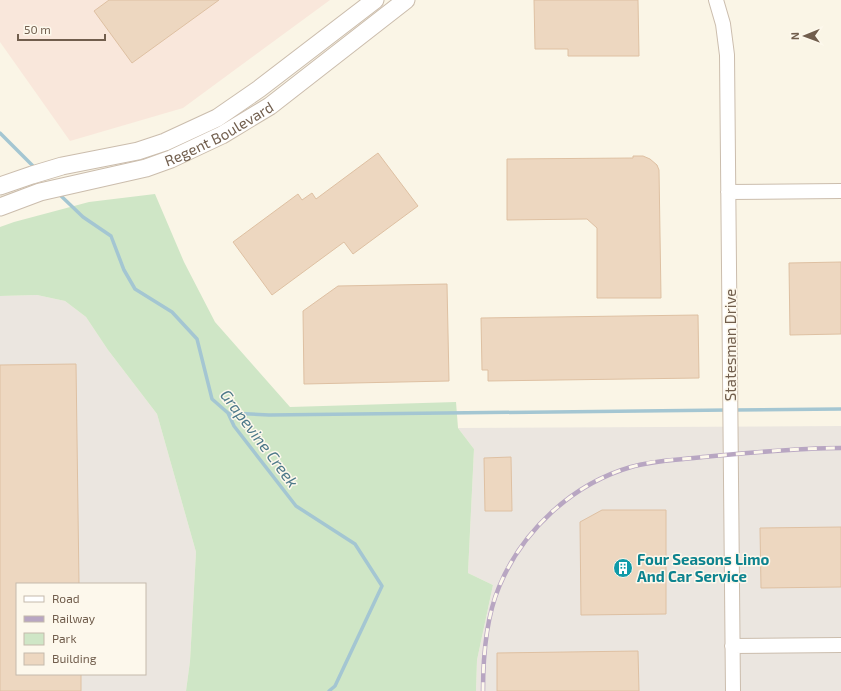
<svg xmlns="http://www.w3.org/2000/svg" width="841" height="691" viewBox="0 0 841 691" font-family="'Exo 2',sans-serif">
<rect width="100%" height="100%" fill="#faf5e6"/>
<path fill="#f9e7db" d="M0,0H330L183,108L70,141L0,42Z"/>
<path fill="#ebe6e0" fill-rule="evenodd" d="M37,295L65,301L86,317L108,350L157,414L196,552L190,661L186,691H0V296ZM17,584H145V674H17Z
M841,426V691H476L477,660L493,585L468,573L474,449L458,428Z"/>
<path fill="#cfe6c6" d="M155,194L184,262L215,322L290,407L456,402L458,428L474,449L468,573L493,585L477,660L476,691H186L190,661L196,552L157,414L108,350L86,317L65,301L37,295L0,296V227L14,222L89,202Z"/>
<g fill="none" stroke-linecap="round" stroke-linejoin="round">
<path stroke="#a4c6d2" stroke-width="3.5" d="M0,133L36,169
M59,194L83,217L111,236L124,270L135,289L172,312L197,339L212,399L228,413L234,426L296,506L355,544L382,586L335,686L329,691
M734,410L841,409
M228,413L269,415L728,410"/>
</g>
<path fill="#edd7c0" stroke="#dec0a2" d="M109,0H219L132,63L94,11Z
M534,0H638L639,56H568V49H535Z
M378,153L418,206L353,254L344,242L272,295L233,242L298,194L302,200L312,193L316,199Z
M633,156H643L650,159L657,165L659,170L661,298H597V228L587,219L507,220V159L633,158Z
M841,262V334L790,335L789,263Z
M447,284L449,381L304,384L303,311L338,286Z
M698,315L699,378L488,381V370H482L481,318Z
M76,364L79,584H17V674H81V691H0V365Z
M511,457L512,511H485L484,458Z
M602,510H666V614L581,615L580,522Z
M841,527V587L761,588L760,528Z
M638,651L639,691H497V653Z"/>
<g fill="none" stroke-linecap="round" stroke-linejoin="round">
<defs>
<path id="minor" d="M716,0L723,24L727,55L733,691
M728,192L841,191
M732,646L841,645"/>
<g id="tertiary">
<path d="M0,186L32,175L62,166L138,151L165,142L217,118L259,89L375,0"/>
<path id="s1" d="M0,207L40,192L146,168L171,159L222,135L270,106L406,0"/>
</g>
</defs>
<use href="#minor" stroke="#cbbdad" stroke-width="16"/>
<use href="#tertiary" stroke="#cbbdad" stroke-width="19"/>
<use href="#minor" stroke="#fff" stroke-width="14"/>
<use href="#tertiary" stroke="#fff" stroke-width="17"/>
<defs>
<path id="rail" d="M483,691C483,658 486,618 499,587C522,531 572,484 631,467C654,460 679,460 703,457C748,453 795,448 841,448"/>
</defs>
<use href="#rail" stroke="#b8a6c2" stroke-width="4.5"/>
<use href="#rail" stroke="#fdf8ec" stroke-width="3" stroke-dasharray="9" stroke-linecap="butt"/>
</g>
<defs>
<symbol id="building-disc" viewBox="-11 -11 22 22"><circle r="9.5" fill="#0f9aa8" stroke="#fdf8ec"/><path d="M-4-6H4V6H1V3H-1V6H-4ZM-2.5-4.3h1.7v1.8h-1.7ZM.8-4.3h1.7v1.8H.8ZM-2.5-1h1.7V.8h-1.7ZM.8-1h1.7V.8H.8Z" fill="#fff"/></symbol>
</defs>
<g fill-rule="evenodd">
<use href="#building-disc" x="612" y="557" width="22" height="22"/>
</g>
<g text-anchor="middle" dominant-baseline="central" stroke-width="3" stroke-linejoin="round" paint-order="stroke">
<g font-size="15" fill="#715e4d" stroke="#fdf8ec">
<text stroke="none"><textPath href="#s1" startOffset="232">Regent Boulevard</textPath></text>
<text transform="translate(730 345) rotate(-90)">Statesman Drive</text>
</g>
<g font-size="15" font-weight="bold" fill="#0d838f" stroke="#fdf8ec" text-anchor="start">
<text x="637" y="559">Four Seasons Limo<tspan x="637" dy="17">And Car Service</tspan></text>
</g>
<g font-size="16" font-style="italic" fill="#4c7889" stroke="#fdf8ec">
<text transform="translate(260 438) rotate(53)">Grapevine Creek</text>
</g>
</g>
<rect x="16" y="583" width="130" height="92" fill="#fdf8ec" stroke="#c5baac"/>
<rect x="24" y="596" width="20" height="6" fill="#ffffff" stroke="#c5baac"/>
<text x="52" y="603" font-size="12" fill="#715e4d">Road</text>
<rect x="24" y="616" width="20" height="6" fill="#b8a6c2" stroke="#c5baac"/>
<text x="52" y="623" font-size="12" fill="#715e4d">Railway</text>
<rect x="24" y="633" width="20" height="12" fill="#cfe6c6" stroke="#c5baac"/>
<text x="52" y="643" font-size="12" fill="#715e4d">Park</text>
<rect x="24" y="653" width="20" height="12" fill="#edd7c0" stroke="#c5baac"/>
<text x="52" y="663" font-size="12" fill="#715e4d">Building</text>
<g transform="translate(805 36) rotate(269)" stroke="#fdf8ec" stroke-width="3" paint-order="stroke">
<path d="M0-3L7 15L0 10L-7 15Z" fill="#715e4d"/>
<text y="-6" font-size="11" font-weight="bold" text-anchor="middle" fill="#715e4d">N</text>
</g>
<path d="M18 34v6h87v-6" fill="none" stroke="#715e4d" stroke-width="2"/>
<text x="24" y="34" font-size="12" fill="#715e4d" stroke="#fdf8ec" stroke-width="3" paint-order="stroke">50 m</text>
</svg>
